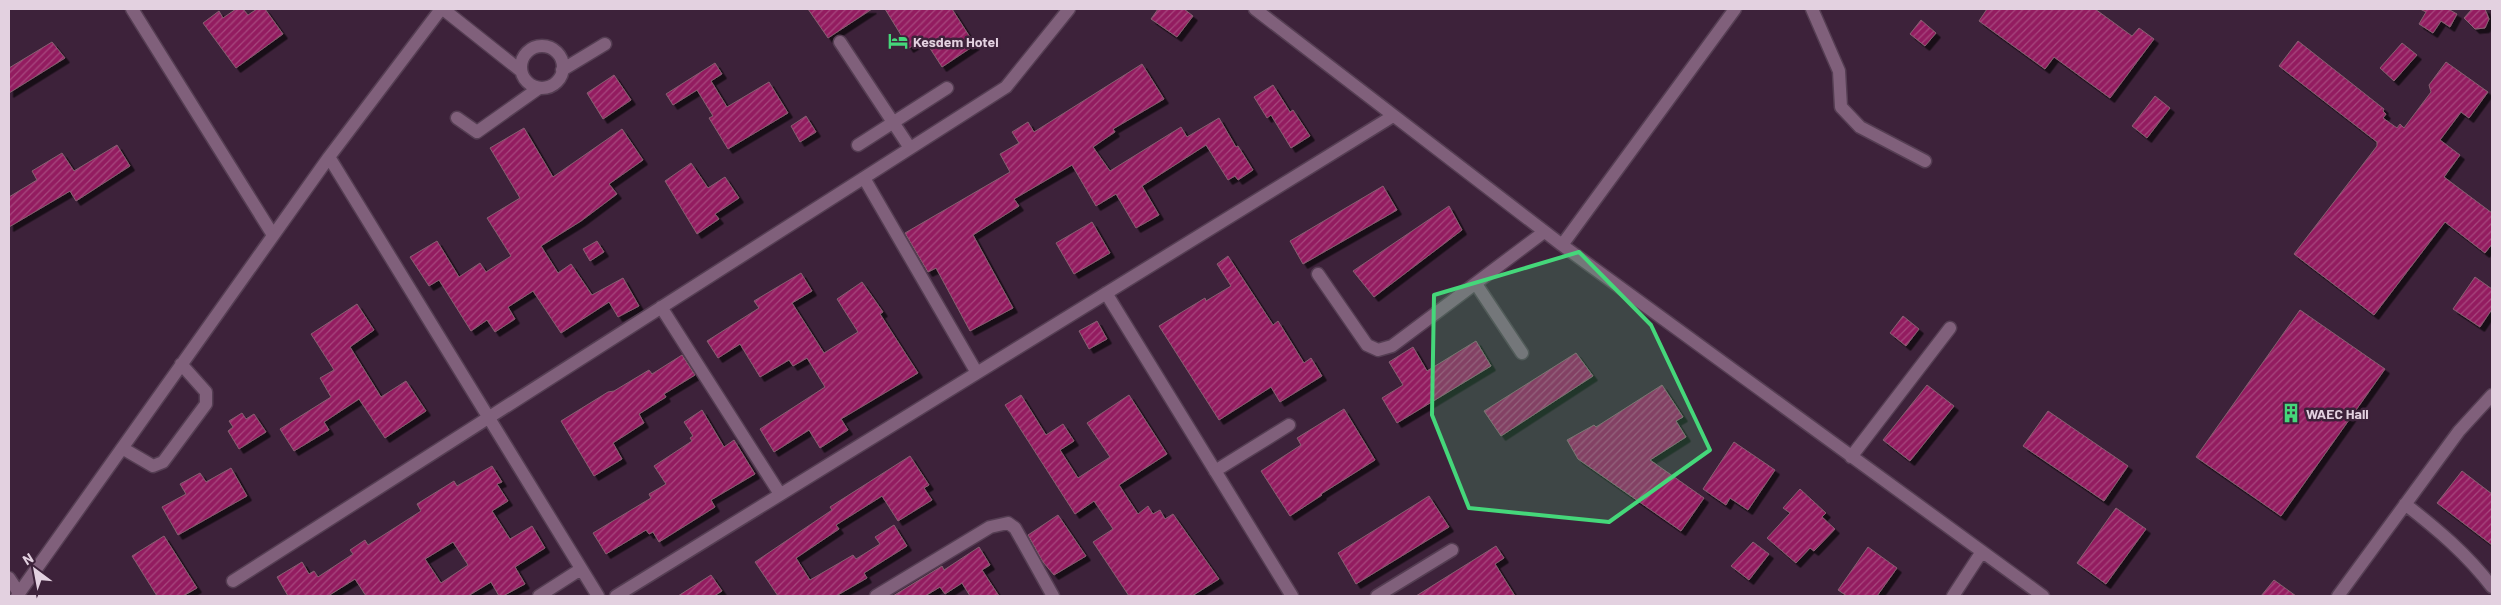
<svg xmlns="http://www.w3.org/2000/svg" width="2501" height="605" viewBox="0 0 2501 605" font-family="Barlow,sans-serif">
<defs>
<pattern id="building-hatch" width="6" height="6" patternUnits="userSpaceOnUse" patternTransform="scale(1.25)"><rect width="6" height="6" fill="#931d60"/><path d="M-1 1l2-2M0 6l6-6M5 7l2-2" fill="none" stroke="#a7477e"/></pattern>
<filter id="shadow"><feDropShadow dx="4.5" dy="4.5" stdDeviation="0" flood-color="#0009"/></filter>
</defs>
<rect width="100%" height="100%" fill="#3d223a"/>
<path fill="url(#building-hatch)" stroke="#876071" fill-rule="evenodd" filter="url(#shadow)" d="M236,9H243L248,15L257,9H265L283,34L236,68L203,23L219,11L223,18Z
M808,9H872L828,38Z
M885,9H952L975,45L942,67L924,39L909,48Z
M1158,9H1184L1193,16L1177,37L1151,19Z
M1987,9H2095L2132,36L2139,28L2154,39L2110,98L2054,57L2045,69L1979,21Z
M2420,9H2448L2457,14L2450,27L2441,21L2433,33L2419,24L2426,12Z
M2472,9H2485L2489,19L2485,28L2475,29L2464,18Z
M1921,20L1936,33L1925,46L1910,34Z
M2298,41L2384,109L2383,111L2386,114L2383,118L2397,128L2400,124L2404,128L2431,92L2429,85L2446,62L2488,92L2469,118L2461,112L2440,140L2460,155L2444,177L2492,213V244L2485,253L2445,222L2374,315L2294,254L2377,146V142L2279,66Z
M52,42L65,58L9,93V68Z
M2402,43L2417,55L2394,81L2380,68Z
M715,63L722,74L711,81L727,107L769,82L788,113L728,149L709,118L713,116L697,90L673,105L666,94Z
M1142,64L1164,99L1113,129L1115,132L1093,147L1110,171L1181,127L1187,137L1219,118L1236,147L1238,146L1253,170L1238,180L1235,176L1228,180L1206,145L1142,186L1159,215L1136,228L1116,194L1096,206L1072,165L1014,199L1019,206L973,235L1013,308L970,331L936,268L928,272L905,233L1010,172L1000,154L1019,143L1012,132L1028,122L1034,132Z
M614,75L631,100L603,119L587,93Z
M1273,85L1290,112L1293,110L1310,136L1291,148L1271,115L1267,118L1254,97Z
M2155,96L2170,108L2147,138L2132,126Z
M806,116L816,132L800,142L791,126Z
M524,128L553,177L622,129L643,160L609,184L617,194L581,221L541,246L558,273L571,264L592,295L623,278L639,306L618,317L609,302L561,333L533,291L508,307L515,319L495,332L487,320L471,331L439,280L429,286L410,257L437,241L459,277L480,263L486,272L511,256L487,218L520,198L490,148Z
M117,145L130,166L76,201L70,191L9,227V197L37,180L32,171L62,153L74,171Z
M691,163L708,188L725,177L739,198L715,214L719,219L697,234L665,181Z
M1383,186L1397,210L1303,264L1290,241Z
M1449,206L1462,230L1374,297L1353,271Z
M1092,222L1110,253L1074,274L1056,243Z
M597,241L604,252L590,261L583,249Z
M1228,256L1273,325L1278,321L1304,363L1311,358L1322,376L1280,402L1271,387L1219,420L1159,326L1205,298L1206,301L1231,286L1217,264Z
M801,273L812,291L792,303L824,353L858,332L837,299L862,282L883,312L880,314L918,373L841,419L848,430L820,448L809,430L774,452L760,429L825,387L807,358L793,366L789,360L760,377L740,344L718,358L707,341L759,308L754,301Z
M2475,277L2492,289V309L2480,327L2453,309Z
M357,304L374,330L350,347L381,397L406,381L426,411L385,438L359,399L324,422L329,430L294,451L280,429L331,397L320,378L334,370L311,334Z
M2300,310L2385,369L2281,516L2196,457Z
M1903,316L1919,329L1906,346L1890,333Z
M1097,321L1107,339L1089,349L1079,331Z
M1476,341L1491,366L1397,423L1382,398L1403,385L1389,362L1413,347L1427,371Z
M1576,353L1593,376L1501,436L1484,411Z
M682,355L695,375L664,394L666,397L639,414L644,423L613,443L622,459L594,476L561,421L608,392L614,391L649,370L652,374Z
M1662,385L1683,417L1676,421L1686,437L1650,460L1704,498L1681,531L1578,459L1567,440L1594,425L1596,427Z
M1927,385L1954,406L1910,461L1883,440Z
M1021,395L1046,435L1063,424L1074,441L1060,450L1078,478L1110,457L1087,423L1129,395L1167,454L1119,485L1138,514L1148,506L1153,514L1160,510L1165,519L1173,514L1219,579L1192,596H1129L1093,542L1113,529L1094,501L1075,514L1005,405Z
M1344,409L1375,460L1321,494L1322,495L1290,516L1261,471L1301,445L1297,438Z
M702,410L724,447L734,440L755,474L711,500L715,507L659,542L653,532L649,534L646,530L606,554L593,533L651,498L649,494L666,484L654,466L692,441L690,438L693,436L684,422Z
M2048,411L2128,466L2104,501L2023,446Z
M242,413L246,419L254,414L266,432L239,449L228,431L233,427L229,421Z
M1734,442L1775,470L1748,510L1730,498L1726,505L1703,489Z
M910,456L929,485L924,488L932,500L898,521L882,496L836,525L839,529L796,558L810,580L853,555L856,559L880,544L875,537L894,525L907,546L864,573L867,578L836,596H778L755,562L832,510L830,507Z
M492,466L502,482L497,484L508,501L492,511L510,539L532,526L545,548L515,567L525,584L503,596H499L491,582L468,596H366L355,579L328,596H288L277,577L302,562L309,574L314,571L318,577L353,554L350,550L365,540L368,545L421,511L417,504L454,481L457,486ZM453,542L468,565L441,583L425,559Z
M231,468L247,496L178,535L162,507L186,494L180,484L200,473L206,482Z
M2462,471L2492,494V545L2437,503Z
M1800,489L1826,513L1822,517L1835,529L1814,551L1810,548L1796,563L1767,538L1790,513L1783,508Z
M1429,496L1449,527L1356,584L1338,553Z
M2116,508L2146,529L2106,584L2077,563Z
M1058,515L1086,556L1054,575L1043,562L1028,535Z
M164,536L197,588L183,596H157L132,556Z
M1753,542L1769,554L1749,580L1731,566Z
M1496,546L1504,558L1495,564L1515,596H1416Z
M979,547L990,565L982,570L999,596H970L962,583L945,594L940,587L925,596H893L942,566L944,570Z
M1868,547L1897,568L1877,596H1847L1838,590Z
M711,575L722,591L714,596H678Z
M2274,580L2296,596H2261Z"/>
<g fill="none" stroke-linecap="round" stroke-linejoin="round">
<defs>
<path id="minor" d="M132,9L273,235
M443,9L521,71
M1255,9L1562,245L2043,596
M1812,9L1839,71L1841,107L1860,127L1925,161
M840,42L910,148
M521 67a21 21 0 1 1 42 0a21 21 0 1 1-42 0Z
M562,70L605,44
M457,118L477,132L539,88
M858,145L947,88
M329,157L598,596
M864,178L977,373
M1562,245L1735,9
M1318,274L1367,345L1378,350L1392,346L1544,232
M1476,284L1522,353
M1106,293L1292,596
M661,307L780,494
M122,448L153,466L163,462L206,404V392L181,364
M1851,457L1950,328
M1215,471L1289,425
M2405,504C2437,529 2467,554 2492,587
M9,578L19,593
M233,581L1006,87L1069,9
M17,596L329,157L441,9
M539,596L581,569
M616,596L1393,116
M876,596L990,527L1008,523L1015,528L1053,596
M1377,596L1452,550
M1953,596L1981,553
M2338,596L2459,431L2492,395"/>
</defs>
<use href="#minor" stroke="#553e53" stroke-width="15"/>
<use href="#minor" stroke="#80607b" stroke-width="12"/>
</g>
<path fill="#45d77a" fill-opacity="0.2" stroke="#45d77a" stroke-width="4" stroke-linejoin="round" d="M1579,252L1651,325L1710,450L1609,522L1469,508L1432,415L1434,295Z"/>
<defs>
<symbol id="hotel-bare" viewBox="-9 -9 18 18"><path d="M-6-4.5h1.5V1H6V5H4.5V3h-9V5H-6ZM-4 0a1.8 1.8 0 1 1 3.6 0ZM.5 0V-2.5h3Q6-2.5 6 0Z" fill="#45d77a" stroke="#3d223a" stroke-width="2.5" paint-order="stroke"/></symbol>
<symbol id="building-bare" viewBox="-9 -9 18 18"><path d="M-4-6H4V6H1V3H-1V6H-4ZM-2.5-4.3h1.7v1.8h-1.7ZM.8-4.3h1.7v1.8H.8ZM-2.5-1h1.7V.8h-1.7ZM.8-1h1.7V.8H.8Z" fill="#45d77a" stroke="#3d223a" stroke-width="2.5" paint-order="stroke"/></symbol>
</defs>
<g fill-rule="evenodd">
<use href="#hotel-bare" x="884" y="27" width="28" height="28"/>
<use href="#building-bare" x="2277" y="399" width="28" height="28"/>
</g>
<g text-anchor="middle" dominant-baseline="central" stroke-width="5" stroke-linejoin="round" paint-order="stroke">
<g font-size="14" font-weight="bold" fill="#e3d1e0" stroke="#3d223a" text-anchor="start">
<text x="913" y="41">Kesdem Hotel</text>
<text x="2306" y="413">WAEC Hall</text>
</g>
</g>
<rect width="2501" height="605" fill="none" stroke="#e3d1e0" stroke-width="20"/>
<g transform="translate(35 570) rotate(328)" stroke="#3d223a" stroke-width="4" paint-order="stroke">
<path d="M0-4L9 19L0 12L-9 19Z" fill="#e3d1e0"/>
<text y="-8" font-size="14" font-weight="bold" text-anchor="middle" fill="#e3d1e0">N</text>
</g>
</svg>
